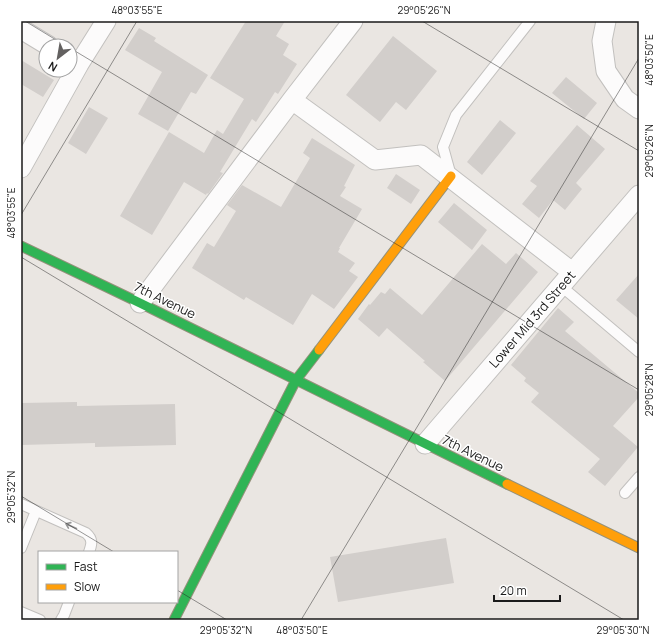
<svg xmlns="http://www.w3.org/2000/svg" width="660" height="641" viewBox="0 0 660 641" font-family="Manrope,sans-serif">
<rect width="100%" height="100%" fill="#eae6e2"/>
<path fill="#d2cecb" d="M246,21H285L276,36L289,44L283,55L297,64L278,94L275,92L256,122L252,119L220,172L223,173L208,194L207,193L206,195L184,182L152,235L120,216L169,132L204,153L217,130L223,134L244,99L210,78Z
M139,28L156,38L154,41L208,75L196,94L191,92L168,131L138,114L162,72L125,50Z
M393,36L437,71L406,110L396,102L380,122L346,95Z
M21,60L54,80L43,97L21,84Z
M566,77L597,103L584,119L552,93Z
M89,107L108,118L86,154L68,143Z
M500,120L516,133L482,175L467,162Z
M577,125L605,149L576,183L582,189L565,210L553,200L539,218L522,204L537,186L530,181Z
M312,138L355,165L344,186L346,187L340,196L362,209L339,248H340L338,252L355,263L349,271L358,277L334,309L312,294L293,325L246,297L244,300L192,268L207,243L214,247L236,211L227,205L242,185L281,207L310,158L303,153Z
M396,174L420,190L411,204L387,188Z
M454,203L487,230L472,250L438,222Z
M482,244L506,264L516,253L538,272L445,381L423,362L425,361L387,328L379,337L358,319L369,304L370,305L381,292L385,294L390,288L422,315Z
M639,274V319L616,300Z
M558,308L574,322L565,331L639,393V397L613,426L638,447L605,486L588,472L600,459L531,402L539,393L524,381L526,378L511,365Z
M77,402V406L175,404L176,445L95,447V443L21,445V403Z
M446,538L454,583L338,602L330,557Z"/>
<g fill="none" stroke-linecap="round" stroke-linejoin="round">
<defs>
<path id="lane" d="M451,176L443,147L456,115L530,21
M561,286L639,352
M625,493L639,477
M21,504L86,533C93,539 92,544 89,552
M21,548L36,511
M21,612L40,620
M61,620L64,615L69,602"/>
<path id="street" d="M606,21L602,41L606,71L625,99L639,109
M21,29L49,46
M292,100L375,160L421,155L572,272
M21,168L79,64L106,21
M140,303L292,100L353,21
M425,444L639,195"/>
<path id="fast" d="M21,246L140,303L507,484
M174,620L296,380L319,350"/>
<path id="slow" d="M319,350L451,176
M507,484L639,548"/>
</defs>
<use href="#lane" stroke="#c2c0be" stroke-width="12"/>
<use href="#street" stroke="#c2c0be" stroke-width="21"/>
<use href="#fast" stroke="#94917a" stroke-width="11"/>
<use href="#slow" stroke="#94917a" stroke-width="11"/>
<use href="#lane" stroke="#fcfbfb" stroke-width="10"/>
<use href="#street" stroke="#fcfbfb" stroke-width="19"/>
<use href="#fast" stroke="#30b455" stroke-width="9"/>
<use href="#slow" stroke="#ff9f0a" stroke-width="9"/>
</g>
<defs><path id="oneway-shaft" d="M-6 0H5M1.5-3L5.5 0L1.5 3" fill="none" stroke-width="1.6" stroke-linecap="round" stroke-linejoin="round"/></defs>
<use stroke="#969696" href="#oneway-shaft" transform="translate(71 526) rotate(-156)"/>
<path fill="none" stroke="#1a1a1a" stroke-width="1" stroke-opacity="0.45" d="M25,21L66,46M422,21L639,151M70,48L639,390M21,215L137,21M21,257L624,620M21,496L114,552M177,590L227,620M301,620L639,58"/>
<g text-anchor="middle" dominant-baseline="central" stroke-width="3" stroke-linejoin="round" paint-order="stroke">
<g font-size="13" fill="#1a1a1a" stroke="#fff">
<text transform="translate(165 300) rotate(26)">7th Avenue</text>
<text transform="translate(532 319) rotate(-49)">Lower Mid 3rd Street</text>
<text transform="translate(473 453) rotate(26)">7th Avenue</text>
</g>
</g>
<rect width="660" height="641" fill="none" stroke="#ffffff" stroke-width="44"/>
<rect x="38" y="551" width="140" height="52" fill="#ffffff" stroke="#a3a3a3"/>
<rect x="46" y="564" width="20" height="6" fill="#30b455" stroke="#a3a3a3"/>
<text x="74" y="571" font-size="12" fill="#1a1a1a">Fast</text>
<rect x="46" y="584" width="20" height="6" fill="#ff9f0a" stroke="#a3a3a3"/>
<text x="74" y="591" font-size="12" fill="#1a1a1a">Slow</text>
<g transform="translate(58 58) rotate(211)"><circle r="19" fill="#ffffff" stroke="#a3a3a3"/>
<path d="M0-3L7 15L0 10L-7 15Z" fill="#636160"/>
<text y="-6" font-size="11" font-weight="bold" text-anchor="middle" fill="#1a1a1a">N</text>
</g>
<path d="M494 595v6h66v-6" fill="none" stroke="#1a1a1a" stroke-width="2"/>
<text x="500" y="595" font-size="12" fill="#1a1a1a" stroke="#ffffff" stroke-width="3" paint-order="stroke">20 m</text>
<rect x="22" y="22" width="616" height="597" fill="none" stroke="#1a1a1a" stroke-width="1.5"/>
<g font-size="10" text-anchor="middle" fill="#1a1a1a">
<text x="137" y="14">48°03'55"E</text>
<text x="424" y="14">29°05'26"N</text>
<text transform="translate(649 60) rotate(-90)" y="4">48°03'50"E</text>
<text transform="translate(649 151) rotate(-90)" y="4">29°05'26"N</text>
<text transform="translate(11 213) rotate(-90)" y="4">48°03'55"E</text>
<text transform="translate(649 390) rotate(-90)" y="4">29°05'28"N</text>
<text transform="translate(11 497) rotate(-90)" y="4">29°05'32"N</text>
<text x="226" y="634">29°05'32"N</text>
<text x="302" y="634">48°03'50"E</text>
<text x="623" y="634">29°05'30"N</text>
</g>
</svg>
